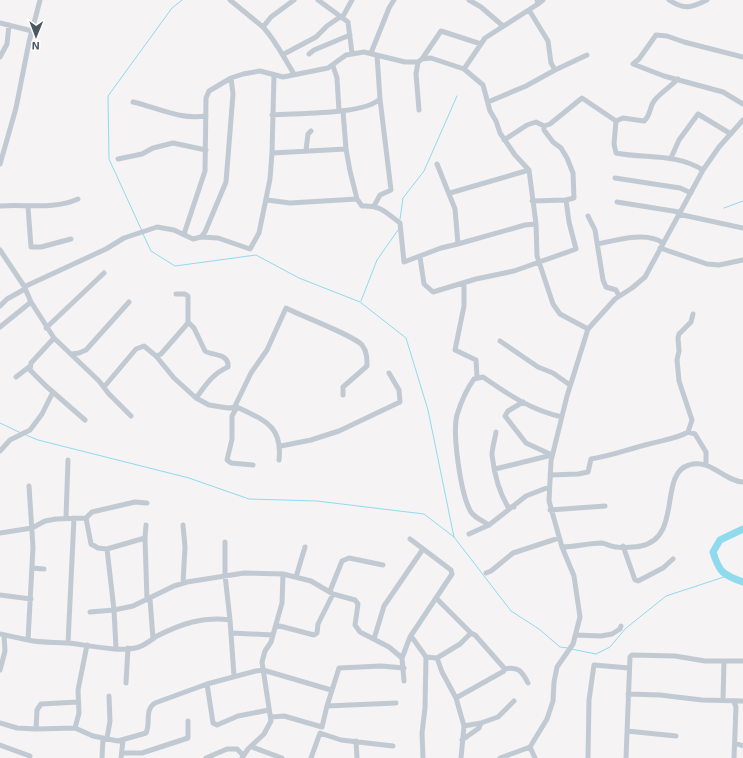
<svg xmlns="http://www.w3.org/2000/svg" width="743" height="758" viewBox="0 0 743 758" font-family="'Exo 2',sans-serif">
<rect width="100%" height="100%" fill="#f5f3f3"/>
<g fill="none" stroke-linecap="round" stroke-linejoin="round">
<path stroke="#90daee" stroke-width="1" d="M724,208L743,201
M400,219L403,198L424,171L457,96
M142,231L109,159L108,96L172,8L182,0
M143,234L151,251L175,266L256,255L299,278L360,302L406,338L428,410L454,537
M361,301L377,260L398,230
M0,423L21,433
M26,435L38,440L189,478L249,499L317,501L424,514L454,537L511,611L539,629L560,647L568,648
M571,649L596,654L610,647L625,629L666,596L727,576"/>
<path stroke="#90daee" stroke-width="7" d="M743,529L720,540L713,552C719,572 723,575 743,582"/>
<path stroke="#c1cad2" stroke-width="5" d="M230,0L263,27
M294,0L271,17L263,27C276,41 284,58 294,74
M318,0L348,22L352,53
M469,0L481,7L503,26
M669,0C684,10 691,8 707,0
M538,4L543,0
M342,18L352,0
M0,23L32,31
M371,53L389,8L394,0
M284,54L316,37L327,26L340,17
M309,54L314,50L350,35
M0,57L7,44L9,25
M743,57L684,42L667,36L656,35L639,59L633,64L664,76L723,92L743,104
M422,59L441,31L481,44
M418,62L416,74L419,110
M333,66L337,78L339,111
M464,69L485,38L538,4L537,0
M555,70L587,55
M133,102C159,108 179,120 206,116
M488,102L526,86L555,70L551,63L548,41L529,10
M343,111L346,149L350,171L357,199L362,206C381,205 385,212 400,223L404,262L441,248L458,244
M272,115C297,113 363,115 380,99L377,55
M616,121L623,118L644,121C651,115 649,108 654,101C660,93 670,87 678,79
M544,126V130L553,142L561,148L567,158L573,173L574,198L566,200
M504,140L527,125L536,122L544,126L550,124L582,98L616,121L614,144L616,153C647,159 675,153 703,170
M306,150L308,134L311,131
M272,153L346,149
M671,158L679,140L698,114L731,134
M118,159L142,154L153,148L173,143L206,150
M0,164L16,108L29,42L40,0
M437,164L455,209L458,244L525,225L536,224
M615,178L680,188L691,193
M450,193L529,170
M267,200L290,203L357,199
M617,202L679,212
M0,206C27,204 53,210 78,199
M374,206L380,195L391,190L380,99
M28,207L31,247H41L71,239
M678,214L743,228
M588,216L595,230L603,280L606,287L616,290L619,296
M184,234L205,171L206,98L209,91L231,78
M201,237L218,238L250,249L259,233L270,179L272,153L274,75
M598,244C616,240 647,231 663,243
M660,248L707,264L719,265L743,260
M0,250L24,286H26L106,249L124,238L157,227L174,230L193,239L201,237L205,232L226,182L233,94L231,78L243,74L260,71L283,77L328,68L346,55L364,52L405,62H418L422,59L431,58L464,69L483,85L490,111L496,121L500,133L515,155L529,170L536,224L537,256L553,304L560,314L588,329
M420,257L424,284L433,292L476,279L514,271L576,249L569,222L566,200L532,201
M464,283V306L455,350L476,360L477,377
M24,286L31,302L54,338L99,381L109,394L131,416
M0,306L7,299L25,289
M188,322L194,328L205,351C213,356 229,353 228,367C212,374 206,385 196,398
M0,327L31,302
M46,328L104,273
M54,338L31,363L30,370L46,386L85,420
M500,341L538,367L553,373L570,385
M72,354L79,353L86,350L129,302
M156,356L174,378L196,398L209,405L228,408L237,407L232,416V439L227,460L231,463L253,465
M16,377L29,367
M104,387L136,349L144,346L156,356L161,354L188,323V296L185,294H176
M235,406L251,373L267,350L286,308C301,316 353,335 362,345C367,351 367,359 367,366L343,387V395
M237,407C263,420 283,425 279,460
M496,432C495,439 492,448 492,455C494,472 499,492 508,507H514
M688,432L692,420L679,381L677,360L679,351L678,338L679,334L691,322L693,314
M281,446L311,440L339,431L400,402L399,390L389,373
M0,451L10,440L30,430L42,414L53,392
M495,469L552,455L526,443L505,416L508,411L523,402
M550,475L578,474L588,472L591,459C611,456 629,449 649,444C663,440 676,439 688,432L695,434L706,452V465
M550,510L605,506
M66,518L68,460
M86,518L91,544L98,548L107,549L114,610L90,612
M489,525C483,521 475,518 471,512C461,496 452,434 457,415C461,402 466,390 474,379L483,377C509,395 531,410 562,417
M0,533L32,528L45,521L56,519L86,518L92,512L135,502L147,503
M469,534L489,525L526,496L549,487
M145,538L146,525
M225,542V575L230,620
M623,546L635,580L638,581L663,568L673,559
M562,547C575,547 589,543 602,543C607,544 612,547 617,547C620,548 637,547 641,546C683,537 658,474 689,465C710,458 724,481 743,482
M107,549L145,538L147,600
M32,568L44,569
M486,573L491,571L513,553L559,538
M296,577L305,547
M183,583L185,547L183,525
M330,591L342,561L349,558L383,565
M0,595L31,599
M150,599L153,639
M437,599L471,633
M276,625L314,635L317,633L318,624L333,594
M231,633L273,635
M0,634L28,640L33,547L29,486
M576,635L601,636L612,634L620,629L621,626
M411,636L426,657L425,708L422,733L423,758
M374,639L384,606L423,549
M28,640C42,643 54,642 68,643C88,645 120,653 139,647C145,645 151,640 157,636C181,624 203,616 230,620L234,676
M68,643L74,518
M116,648L114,610L133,606L174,586L187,582L244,573L283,574
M426,657L437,658L442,672L456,698
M437,658L460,644L471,633L475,635L505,669L504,671L456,698L464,726L461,758
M505,669C518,666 522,671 528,683
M0,670L5,651L4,635
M404,681L402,658L410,637L452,574L451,570L410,539
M126,683L128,648
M207,684L213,723L217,725L238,716L269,710
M628,694L660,695L702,700L743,701
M723,700L724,661H726
M396,703L327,706L339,668L381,666L404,668
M271,717L284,716L322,727L327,706
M0,723L17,728L36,729L75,728L93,736L118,741L146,733C151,723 144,710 155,703L207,684L256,671L263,670L331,690
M481,723L498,717L514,701
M75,728L79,713L78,690L87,645
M36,729L37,710L41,704L78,702
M627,731L676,736
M107,738L110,721L109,696
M462,740L479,728L481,723L464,726
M356,741L357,758
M735,743L743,746
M0,745L30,756
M252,747L282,758
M530,747L535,758
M123,753H142L188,738V721
M102,758L103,738
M121,758L123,740
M206,758L227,749H237L243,755
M242,758L248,749L264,734L271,721L262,662L265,651L271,642L282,603L283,574L311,581L333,594L355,600L358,604L355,625L360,632L389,647L402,658
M311,758L320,733L341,740L393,746
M500,758L530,747L547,719L553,701L554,682L557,667L573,644L580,617L574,576L562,547L549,501L551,461L567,396L588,329L615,299L632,288L645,277L703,170L719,147L743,120
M588,758L589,700L594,665L629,668
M626,758L630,657L632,655L675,656L705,661H743
M734,758L736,707L734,702"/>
</g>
<g transform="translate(36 36) rotate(181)" stroke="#ffffff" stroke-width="3" paint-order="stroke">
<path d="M0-3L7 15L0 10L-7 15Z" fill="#4a5661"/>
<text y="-6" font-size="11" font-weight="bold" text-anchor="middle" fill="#4a5661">N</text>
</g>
</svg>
